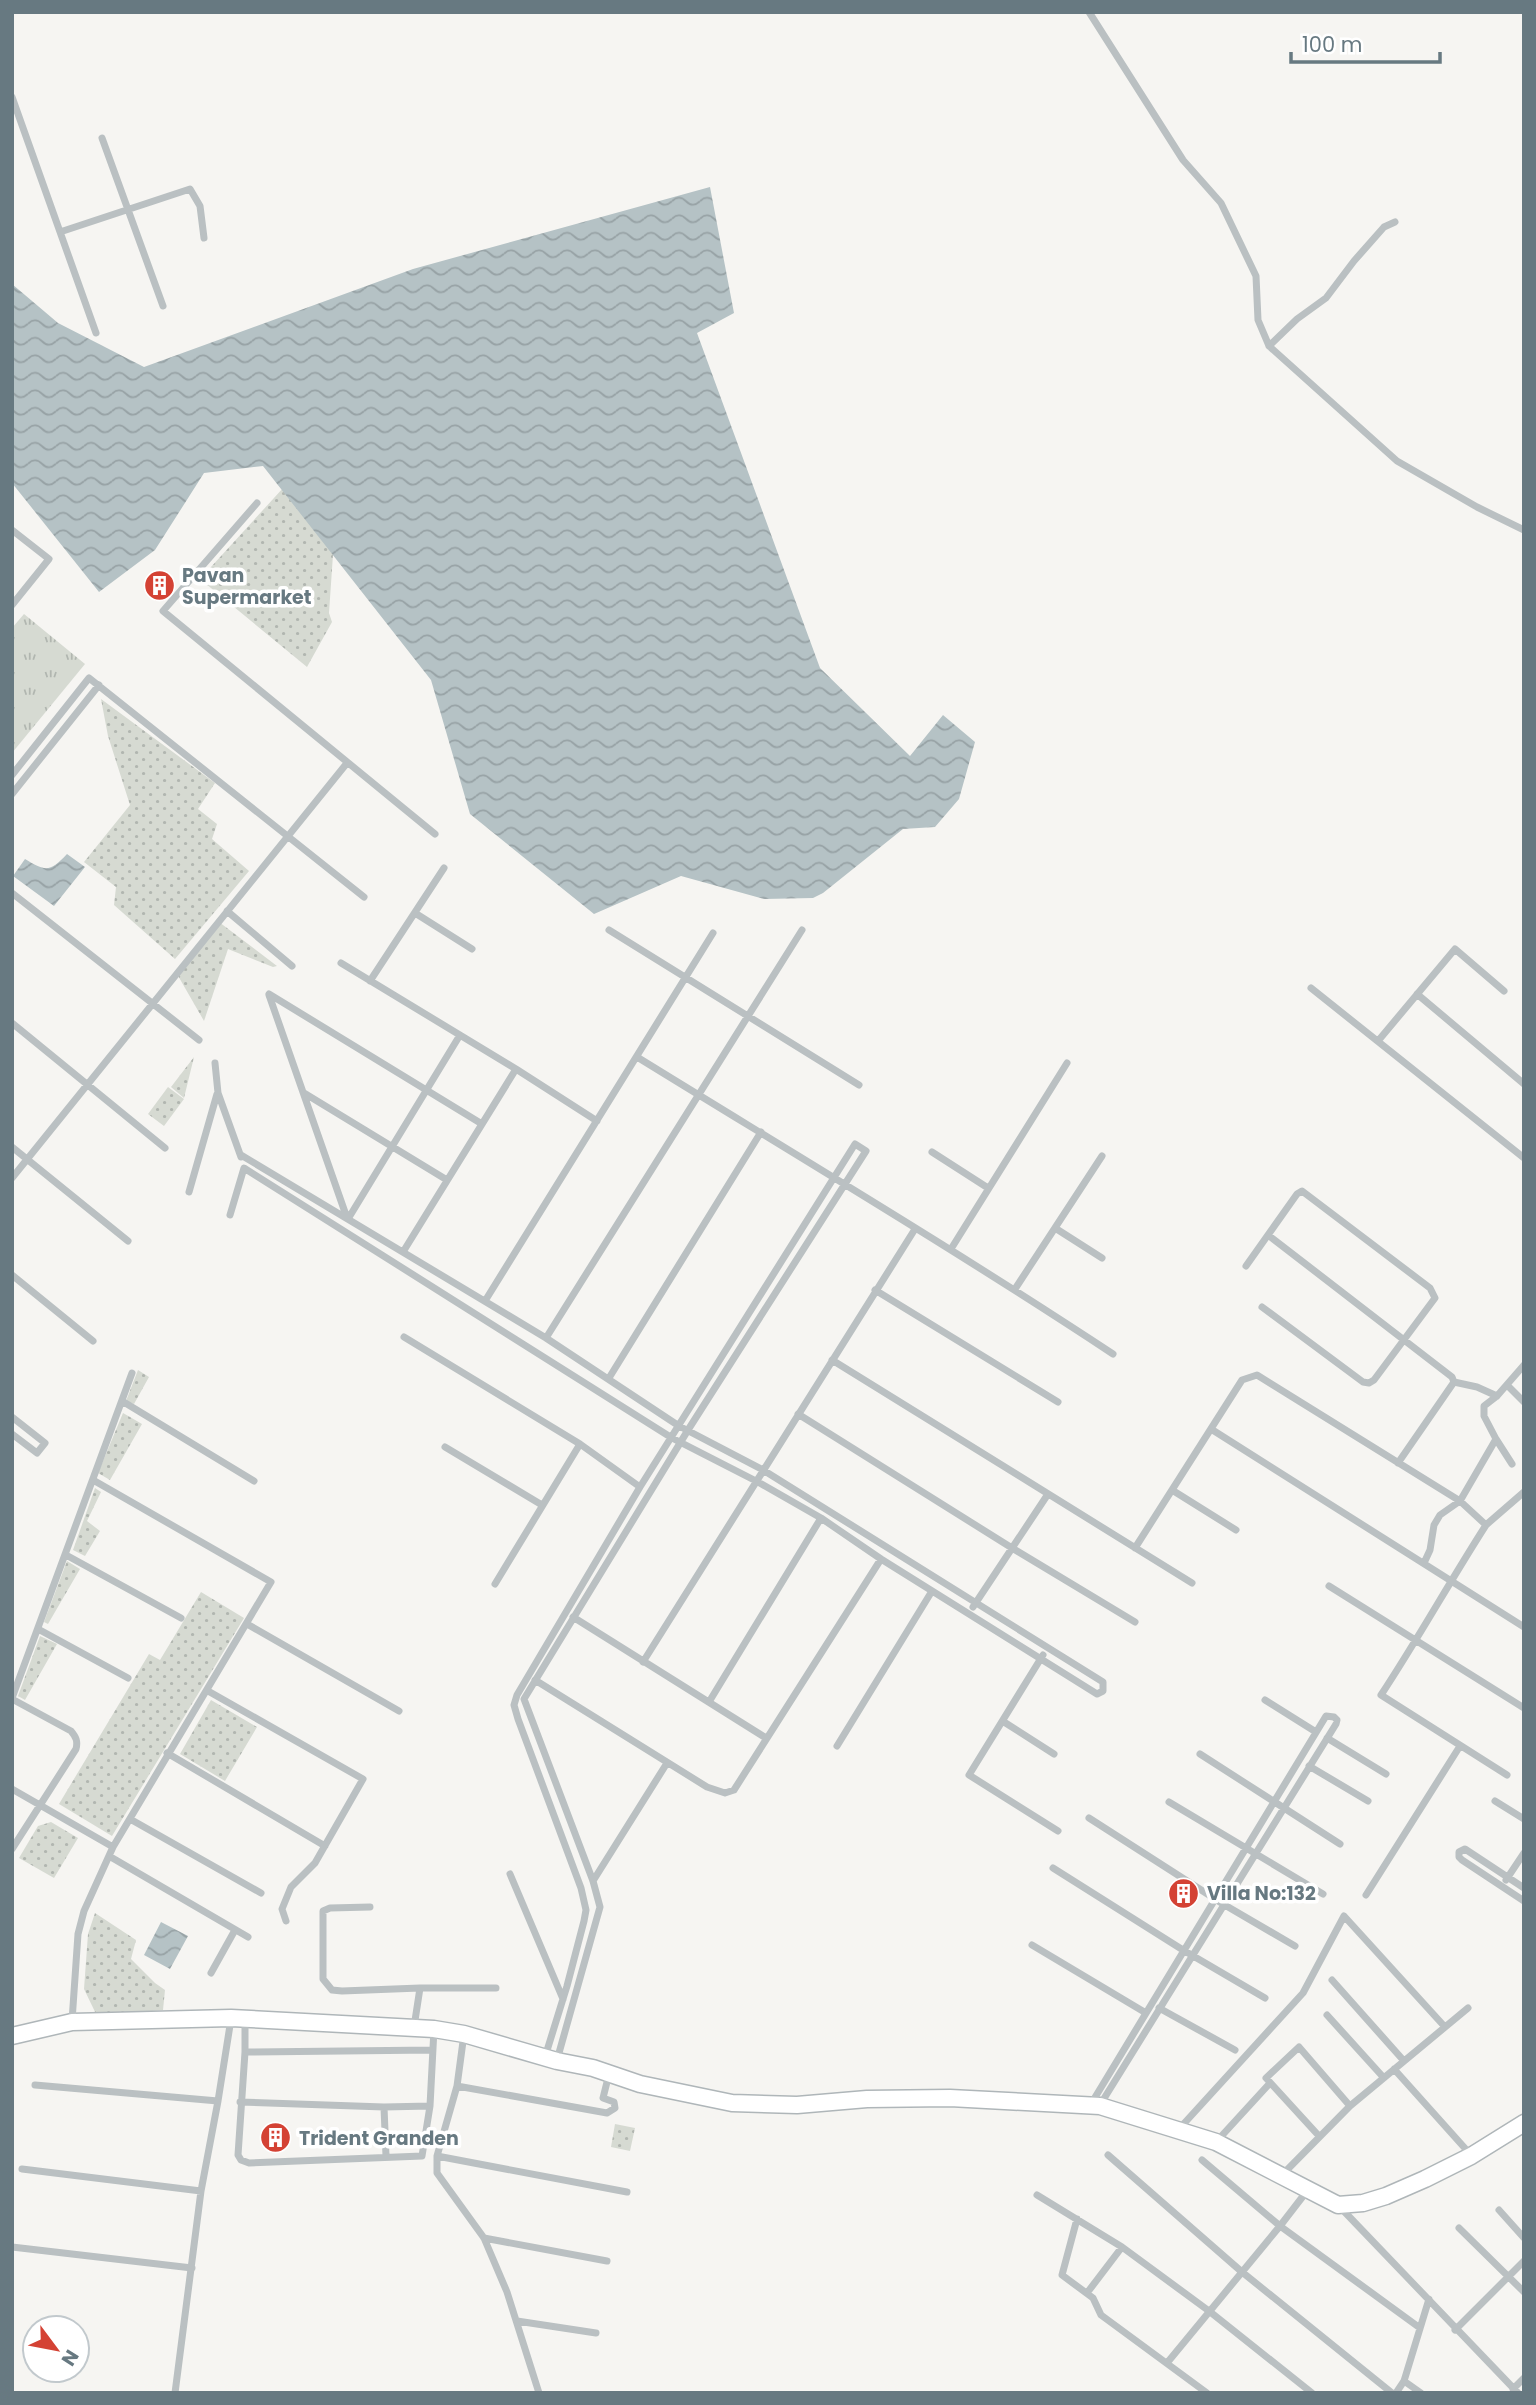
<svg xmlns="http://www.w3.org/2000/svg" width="1536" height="2405" viewBox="0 0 1536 2405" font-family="Poppins,sans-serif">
<defs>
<pattern id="grass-dots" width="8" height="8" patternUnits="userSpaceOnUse" patternTransform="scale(1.75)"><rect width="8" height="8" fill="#d6dad2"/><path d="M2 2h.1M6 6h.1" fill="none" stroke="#b1b6b0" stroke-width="1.8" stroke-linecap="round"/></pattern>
<pattern id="park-tufts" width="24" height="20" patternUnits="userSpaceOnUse" patternTransform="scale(1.75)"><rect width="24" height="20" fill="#d6dad2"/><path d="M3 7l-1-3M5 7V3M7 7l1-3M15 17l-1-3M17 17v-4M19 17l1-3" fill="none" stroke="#b1b6b0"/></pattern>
<pattern id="water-waves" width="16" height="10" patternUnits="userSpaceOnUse" patternTransform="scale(1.75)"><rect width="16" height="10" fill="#b5c2c5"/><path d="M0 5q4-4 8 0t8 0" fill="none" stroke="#97a2a5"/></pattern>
</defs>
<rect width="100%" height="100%" fill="#f6f5f2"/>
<path fill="url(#grass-dots)" d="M284,487L334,540L329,613L332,622L307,667L200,579Z
M101,699L215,783L198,809L217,824L212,839L249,871L175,959L114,905L116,887L84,862L130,805L108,736Z
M219,922L277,966L273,967L228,949L204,1021L177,974Z
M194,1057L184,1098L171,1087Z
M168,1087L184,1099L164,1126L148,1114Z
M138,1370L149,1377L134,1404L126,1401Z
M123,1413L142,1424L110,1480L98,1473Z
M95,1488L101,1492L87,1521L100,1531L85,1556L73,1550Z
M67,1561L80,1569L48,1624L44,1622Z
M201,1592L244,1618L112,1836L59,1804L149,1654L160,1660Z
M40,1636L57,1644L25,1700L18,1696Z
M211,1700L257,1727L225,1781L180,1754Z
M51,1822L78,1838L54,1878L19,1858L38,1826Z
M95,1913L136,1940L131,1959L155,1983L165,1990L163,2010L97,2016L84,1989L88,1934Z
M615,2124L635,2128L630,2151L611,2147Z"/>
<path fill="url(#park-tufts)" d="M24,614L85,664L12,753V628Z"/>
<path fill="url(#water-waves)" d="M710,187L734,313L697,333L820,668L910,756L943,715L975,742L959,799L935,827L903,829L823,893L813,898L764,899L681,876L594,914L470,814L431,680L263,466L204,473L155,550L99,592L12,483V284L58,323L144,367L413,269Z
M67,854L85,867L54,906L13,876L25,859C46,872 50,872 67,854Z
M161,1922L188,1936L170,1969L144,1955Z"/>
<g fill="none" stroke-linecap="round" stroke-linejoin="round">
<defs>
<path id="secondary" d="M12,2036L72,2022L231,2018L434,2029L464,2034L557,2061L593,2068L640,2084L732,2103L797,2105L867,2099L950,2098L1100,2106L1216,2142L1338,2205L1363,2203L1386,2196L1425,2179L1471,2156L1524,2123"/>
</defs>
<use href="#secondary" stroke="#afb6b9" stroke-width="19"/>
<path stroke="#bac0c2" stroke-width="7" d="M1089,12L1183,160L1221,203L1256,276L1258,320L1269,346L1397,461L1477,507L1524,530
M12,97L96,333
M102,138L163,306
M60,232L190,189L200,206L204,238
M1269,346L1297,319L1326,298L1354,261L1384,227L1395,222
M257,503L163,611L435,834
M12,530L49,559L12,605
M12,775L89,678L364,897
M12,794L99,685
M12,893L199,1040
M227,911L292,966
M415,913L472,949
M609,930L859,1085
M341,963L516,1069L597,1121
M370,981L444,868
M1311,988L1524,1158
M269,994L482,1124
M1417,994L1524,1084
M269,995L347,1218
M12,1023L165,1148
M1378,1041L1455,949L1504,991
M637,1057C796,1155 957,1251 1113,1354
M215,1063L218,1093L241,1157
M304,1093L447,1180
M12,1147L128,1241
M932,1152L988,1188
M12,1178L347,763
M189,1192L217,1094
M230,1215L244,1168L672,1438L758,1482L821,1518L881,1559L1097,1694L1103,1691V1682L763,1470L679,1426L546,1338L241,1155
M348,1219L460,1035
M1055,1228L1102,1258
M1268,1235L1452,1377L1454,1382L1398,1463
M951,1249L1067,1063
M403,1252L516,1069
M1246,1266L1297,1194L1302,1191L1430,1288L1435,1298L1374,1380L1369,1383L1363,1382L1262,1307
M12,1275L93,1341
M1015,1289L1102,1156
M875,1290L1058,1402
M485,1301L713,933
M404,1337L580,1444L640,1487
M546,1338L802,930
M832,1360L1192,1583
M609,1378L761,1132
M1454,1382L1477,1387L1497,1396
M1507,1385L1524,1402
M122,1401L254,1481
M798,1414L1012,1548L1135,1622
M12,1417L45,1443L37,1453L12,1434
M1211,1429L1524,1627
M1496,1439L1512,1464
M445,1447L542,1505
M1172,1490L1236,1530
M1486,1525C1450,1581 1418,1639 1381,1695L1507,1775
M1135,1548L1242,1380L1257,1375L1460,1501L1486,1525L1524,1492
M66,1555L181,1618
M1424,1563L1430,1550L1434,1525L1440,1515L1460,1501L1496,1439L1484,1416V1406L1497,1396L1524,1365
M495,1584L580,1444
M1329,1586L1524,1708
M973,1607L1048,1494
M573,1617L766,1738
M247,1624L399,1711
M38,1629L128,1678
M1043,1655L969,1775L1058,1831
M643,1662L915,1229
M535,1680L707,1787L725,1793L734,1790L881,1559
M208,1691L363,1779L315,1863L291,1887L282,1909L286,1921
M12,1698L132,1373
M12,1699L71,1731C76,1737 78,1741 76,1749L12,1849
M1265,1700L1316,1732
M709,1702L821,1518
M1004,1722L1054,1754
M1327,1738L1386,1774
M837,1746L932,1591
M167,1753L325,1846
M1200,1754L1340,1844
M1309,1766L1368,1801
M12,1789L113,1847
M1495,1801L1524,1819
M1169,1802L1323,1894
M1089,1818L1223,1904L1295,1946
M130,1819L261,1893
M109,1856L248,1937
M1053,1868L1183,1950L1265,1998
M510,1874L563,1999
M1506,1880L1524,1853
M593,1881L667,1763
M1524,1888L1465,1849L1459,1852V1857L1462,1860L1524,1901
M1366,1895L1460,1746
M370,1907L330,1908L323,1911V1979L332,1990L342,1991L420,1988L414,2027
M1032,1945L1146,2013
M211,1973L235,1930
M1332,1980L1404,2061
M420,1988H496
M1159,2008L1235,2050
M1327,2015L1384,2078
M72,2021L78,1934L84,1911L113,1847L271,1582L93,1480
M464,2034L457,2086L437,2156V2173L484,2238L507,2292L539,2393
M432,2050L245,2052L238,2155L241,2160L249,2163L422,2156L430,2106L434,2029
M245,2052V2020
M545,2057L567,1986L584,1921L586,1910L581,1888L518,1719L514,1705L517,1695L640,1487L855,1144L866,1151L688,1430L524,1699L593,1881L600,1907L557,2060
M1394,2069L1471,2155
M35,2085L218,2101
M457,2086L607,2113L615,2108L614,2102L603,2098L609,2074
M240,2102L384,2107L430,2106
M1091,2104L1326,1716L1334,1717L1337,1720L1336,1724L1100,2105
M384,2107L386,2156
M1179,2129L1303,1993L1344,1916L1445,2027
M1319,2136L1266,2078L1299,2047L1350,2106
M1216,2142L1270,2083
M1108,2155L1242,2272L1392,2393
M437,2156L627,2192
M1202,2160L1280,2226L1420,2328
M22,2169L201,2191
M1281,2176L1350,2106L1468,2008
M1037,2195L1122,2247L1209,2311L1312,2393
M1338,2205L1518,2393
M1499,2210L1524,2238
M1077,2219L1062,2275L1093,2298L1101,2315L1207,2393
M1459,2228L1524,2292
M484,2238L607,2261
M12,2247L192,2268
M1087,2293L1122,2247
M517,2321L596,2333
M1455,2330L1524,2261
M1167,2363L1280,2226L1307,2191
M1404,2381L1421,2393
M1513,2389L1524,2378
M175,2393L201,2191L218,2101L231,2019
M1396,2393L1404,2381L1429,2299"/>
<use href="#secondary" stroke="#fff" stroke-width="16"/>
</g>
<defs>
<symbol id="building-disc" viewBox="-11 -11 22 22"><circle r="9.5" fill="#d44234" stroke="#fff"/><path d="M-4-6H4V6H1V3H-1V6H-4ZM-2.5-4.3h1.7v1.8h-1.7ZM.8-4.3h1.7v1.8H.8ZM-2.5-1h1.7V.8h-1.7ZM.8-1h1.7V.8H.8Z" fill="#fff"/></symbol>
</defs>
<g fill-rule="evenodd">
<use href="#building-disc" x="142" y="568" width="35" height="35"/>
<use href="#building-disc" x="1166" y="1876" width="35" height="35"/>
<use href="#building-disc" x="258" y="2120" width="35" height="35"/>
</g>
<g text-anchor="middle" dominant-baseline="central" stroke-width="7" stroke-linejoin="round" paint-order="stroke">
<g font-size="19" font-weight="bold" fill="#677981" stroke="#fff" text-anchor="start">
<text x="182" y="575">Pavan<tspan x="182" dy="22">Supermarket</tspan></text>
<text x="1207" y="1893">Villa No:132</text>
<text x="299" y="2138">Trident Granden</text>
</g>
</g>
<rect width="1536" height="2405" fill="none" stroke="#677981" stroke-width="28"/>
<g transform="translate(56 2349) rotate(122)"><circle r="33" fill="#ffffff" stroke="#c2c9cd" stroke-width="2"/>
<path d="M0-5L12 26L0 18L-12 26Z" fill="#d44234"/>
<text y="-10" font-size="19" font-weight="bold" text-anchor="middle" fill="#677981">N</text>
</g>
<path d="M1291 52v10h149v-10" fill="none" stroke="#677981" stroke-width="3.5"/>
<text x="1302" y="52" font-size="21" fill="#677981" stroke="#ffffff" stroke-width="5" paint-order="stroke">100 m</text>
</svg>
